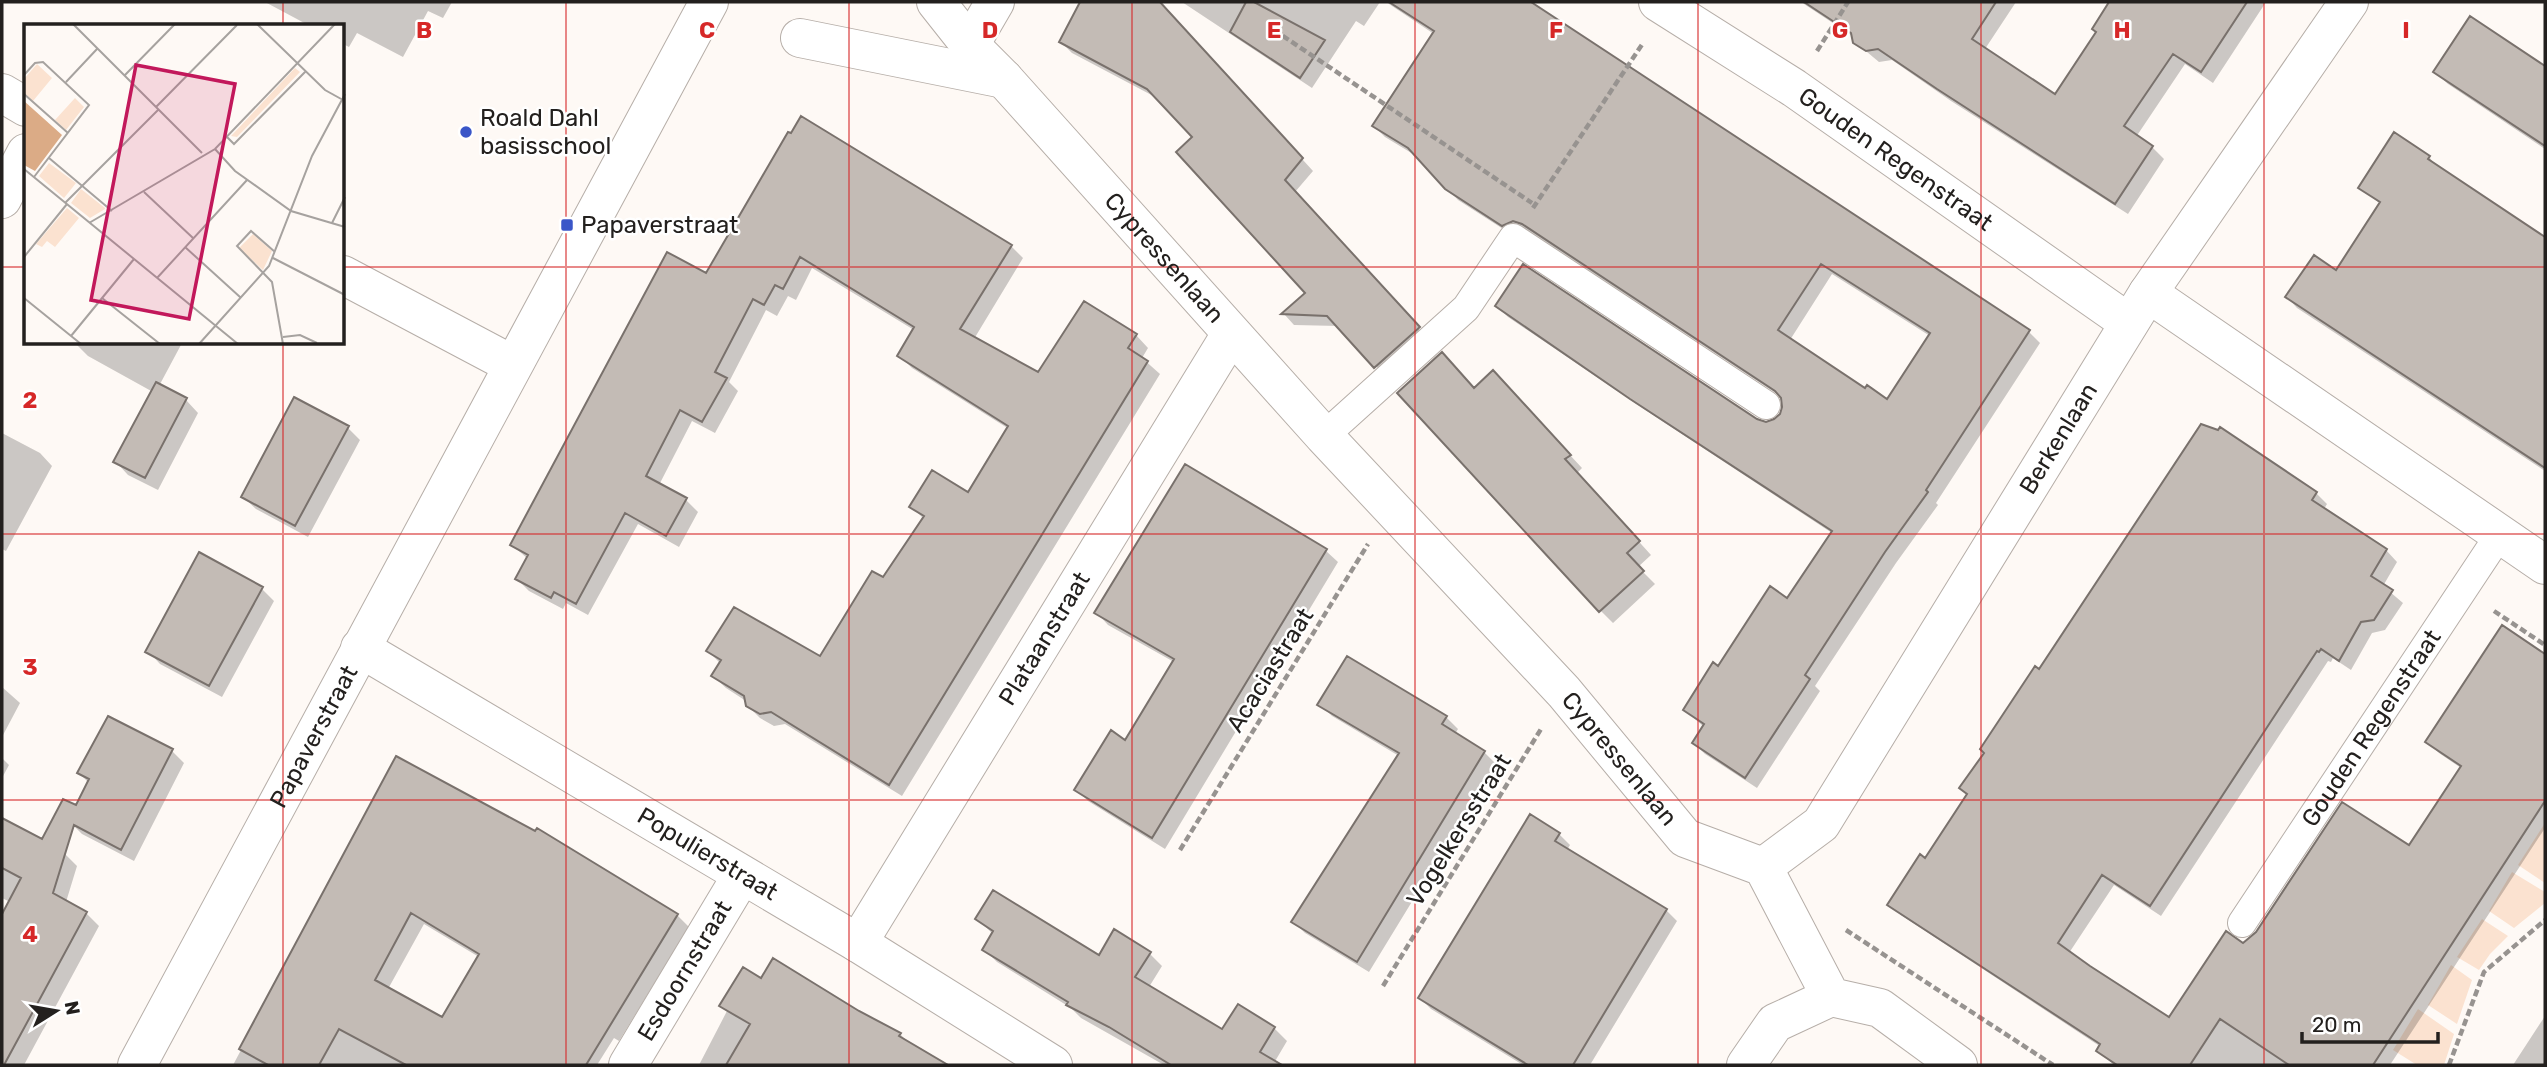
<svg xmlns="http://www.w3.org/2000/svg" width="2547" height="1067" viewBox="0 0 2547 1067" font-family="Rubik,sans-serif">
<rect width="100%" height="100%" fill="#fef9f5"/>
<path fill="#fbe2d0" d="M2545,823V883L2518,865Z
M2512,872L2545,892V903L2514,928L2489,911Z
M2482,919L2508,936L2490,954L2479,970L2457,957Z
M2451,965L2472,980L2457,1024L2428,1005Z
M2418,1009L2454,1034L2444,1065H2417L2393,1050Z"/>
<path fill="#0003" fill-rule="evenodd" d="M265,2H452L443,18L428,11L403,57L357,33L349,47L343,44V26H310Z
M1083,2H1162L1160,3L1313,171L1295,192L1429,340L1387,378L1339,326L1294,325L1284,314L1308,293L1195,137L1159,99L1072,53L1061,42Z
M1182,2H1380L1364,26L1356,21L1312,88Z
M1386,2H1527L2029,332L2040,343L1936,503L1938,505L1896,563L1815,686L1820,691L1757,788L1705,754L1694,743L1704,727L1685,710L1719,669L1788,600L1832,533L1644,409L1508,317L1497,306L1756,420L1766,423L1781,416L1784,405L1783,398L1535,235L1525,232L1514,236L1458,200L1418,157L1385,137L1374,126L1434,34ZM1832,274L1930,336L1888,401L1865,391L1790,340Z
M1801,2H2016L1985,49L2056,96L2139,34L2160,2H2266L2213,83L2185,64L2136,137L2152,147L2164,159L2128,214L1951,101L1892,60L1879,62L1855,42L1854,37Z
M2470,19L2545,68V149L2448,84L2435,72Z
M789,134L1011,246L1023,258L974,339L1038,374L1136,335L1148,348L1142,358L1160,374L902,796L785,724L774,726L760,718L747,705L746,701L726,688L713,676L721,664L708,651L820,658L884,580L924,519L911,506L968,494L1009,429L912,368L899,355L914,330L812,268L796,300L788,296L777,316L766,310L729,382L738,391L715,433L692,421L659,485L686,500L698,512L679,547L638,524L588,615L566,603L563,609L529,591L517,579L528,559L512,545L707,275Z
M2429,157L2439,169L2545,239V374L2540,382L2545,386V471L2297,308L2287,297L2336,272L2380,204L2360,187Z
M75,343H182L159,386L186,400L198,413L158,490L128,475L116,462L153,392L88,356Z
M1505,385L1582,468L1577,473L1651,555L1638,567L1655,584L1613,623L1600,610L1475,389Z
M347,427L360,440L308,537L256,509L243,497Z
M2,433L40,453L52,466L6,551L2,549Z
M1185,467L1326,551L1338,562L1165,849L1088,801L1076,789L1126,742L1174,662L1108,625L1097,613Z
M2316,493L2327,504L2324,509L2386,550L2397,562L2383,586L2403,603L2385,630L2372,633L2351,670L2333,658L2331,662L2328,661L2161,916L2114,885L2069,953L2169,1020L2243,945L2410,847L2461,768L2439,753L2428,742L2503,628L2545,656V828L2390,1065H2114L2098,1051L2101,1047L1901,915L1889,904L1926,860L1969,795L2040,671Z
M261,588L274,601L222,697L160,664L148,651Z
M2,687L20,703L2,737Z
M1320,704L1446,717L1458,729L1455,734L1484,752L1496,764L1369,972L1305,933L1293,921L1399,756L1332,716Z
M172,751L184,763L134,861L82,834L69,821L89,783L79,773Z
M2,758L9,765L2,778Z
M397,758L677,915L689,927L619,1041L614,1038L597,1065H233ZM424,924L479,957L443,1019L388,989Z
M2,820L64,853L77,866L66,902L86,913L99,926L24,1065H2V918L10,902L2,898Z
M1559,834L1570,845L1567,850L1666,910L1677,921L1590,1065H1523L1431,1009L1420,998Z
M977,919L1099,957L1149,953L1162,966L1149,987L1222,1031L1274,1028L1287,1041L1274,1063L1277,1065H1164L1081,1018L1071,1008L997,962L984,949L993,934Z
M761,980L858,1012L900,1034L910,1044L945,1065H699L727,1011L721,1006Z
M2545,1016V1065H2513Z"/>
<path fill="#c3bbb5" stroke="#79716c" stroke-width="2" fill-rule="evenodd" d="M1080,2H1160L1303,158L1285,180L1420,327L1374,368L1327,316L1281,314L1305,293L1176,152L1192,137L1147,89L1059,42Z
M1246,2H1254L1325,40L1300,78L1230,32Z
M1389,2H1531L2030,330L1926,490L1928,492L1885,552L1805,675L1810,679L1745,778L1692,743L1704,724L1683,710L1713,662L1718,666L1770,586L1787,598L1832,531L1630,399L1495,306L1523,264L1757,419L1766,422L1774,419L1780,414L1782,407L1781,398L1775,391L1522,224L1513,221L1502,226L1445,189L1408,148L1372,126L1434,31ZM1821,264L1930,333L1887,399L1867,385L1865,388L1778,330Z
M1804,2H1996L1972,39L2055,94L2096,32L2092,29L2109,2H2247L2201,72L2173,54L2124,126L2153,146L2115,204L1937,89L1878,49L1866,51L1853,43L1851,33Z
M2470,16L2545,66V146L2433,72Z
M801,116L1012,245L960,329L1038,372L1084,301L1137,334L1128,348L1148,361L889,785L771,712L760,714L746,706L744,696L711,676L721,660L706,651L734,607L820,656L872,571L883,577L924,516L909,507L932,470L968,492L1008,426L897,356L914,327L800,257L783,289L775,285L764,305L753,299L715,372L727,378L702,422L680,410L646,476L687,498L666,536L625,513L576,604L554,592L551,598L515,579L528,555L510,545L667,252L706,273L788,132L791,133Z
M2394,132L2430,156L2428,159L2545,237V468L2285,297L2314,255L2336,270L2380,202L2358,188Z
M1442,352L1474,388L1493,370L1571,455L1565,459L1640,541L1627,553L1644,571L1599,612L1397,393Z
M156,382L187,398L145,478L113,462Z
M294,397L349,426L295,526L241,497Z
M2201,424L2218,430L2220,427L2317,492L2312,500L2387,549L2371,576L2393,590L2374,620L2361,622L2339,661L2321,649L2319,652L2317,651L2150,906L2102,875L2058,943L2090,966L2169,1017L2226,931L2243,943L2256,932L2342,802L2409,845L2461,766L2425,742L2502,625L2545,654V801L2373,1065H2289L2220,1019L2190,1065H2117L2096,1051L2100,1044L1887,905L1920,854L1925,858L1967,794L1959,788L1984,753L1980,749L2035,666L2039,669Z
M1185,464L1327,549L1152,838L1074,790L1111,730L1125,740L1174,659L1094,613Z
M199,552L263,587L209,686L145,652Z
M1347,656L1447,716L1442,724L1485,751L1357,962L1291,922L1399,753L1317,705Z
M108,716L173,749L121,850L74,825L53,893L87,912L4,1065H2V914L21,878L2,868V818L42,839L63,799L76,805L89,779L77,773Z
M396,756L535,831L537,828L678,914L586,1065H406L339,1029L319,1065H268L239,1049ZM411,913L479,954L442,1017L375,980Z
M1530,814L1560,833L1555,841L1667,909L1573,1065H1528L1418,998Z
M993,890L1099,955L1114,929L1151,952L1135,977L1182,1005L1222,1029L1238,1004L1275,1027L1260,1052L1282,1065H1171L1109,1027L1066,1005L1068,1002L982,950L993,931L975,919Z
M773,958L859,1011L901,1033L899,1036L948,1065H726L750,1024L719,1006L743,967L761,978Z"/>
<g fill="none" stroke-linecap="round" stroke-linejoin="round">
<defs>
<g id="lane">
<path d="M1324,436L1466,308L1513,238L1766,405"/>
<path id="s1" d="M2242,923L2500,534"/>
</g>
<g id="street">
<path id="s2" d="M936,2L970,45L1004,79L1324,436L1564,692L1685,838L1763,867L1831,997L1880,1008L1958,1065"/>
<path id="s3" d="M1658,2L1794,88L2129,323"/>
<path d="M800,38L1004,79"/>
<path d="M970,45L995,2"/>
<path d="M2,93L26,107"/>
<path d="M2,199L26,153"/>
<path d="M343,275L513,365"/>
<path d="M2148,293L2545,565"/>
<path id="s4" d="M360,648L858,943L1053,1065"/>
<path id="s5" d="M1763,867L1821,824L2148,293L2349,2"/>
<path id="s6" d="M858,943L1231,334"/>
<path id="s7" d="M628,1065L742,875"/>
<path d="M1746,1065L1775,1023L1831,997"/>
</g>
<g id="secondary">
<path id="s8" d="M137,1065L709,2"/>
</g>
</defs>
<use href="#lane" stroke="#b6aea8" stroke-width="30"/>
<use href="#street" stroke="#b6aea8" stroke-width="40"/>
<use href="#secondary" stroke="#b6aea8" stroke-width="40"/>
<path stroke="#979390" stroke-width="4.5" stroke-dasharray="7 3.5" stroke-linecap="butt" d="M1274,30L1532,203
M1817,51L1848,2
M1533,208L1643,43
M2494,611L2545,645
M1180,850L1368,544
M1846,930L2053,1065
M1383,986L1541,729
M2449,1065L2484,972L2545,920"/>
<use href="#lane" stroke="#fff" stroke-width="28"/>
<use href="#street" stroke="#fff" stroke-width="38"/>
<use href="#secondary" stroke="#fff" stroke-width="38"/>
</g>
<path fill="none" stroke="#d62828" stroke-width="2" stroke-opacity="0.55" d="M283,2V26M566,2V1065M849,2V1065M1132,2V1065M1415,2V1065M1698,2V1065M1981,2V1065M2264,2V1065M2,267H26M343,267H2545M283,343V1065M2,534H2545M2,800H2545"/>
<g fill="#3a56c8" stroke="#fff" stroke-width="2.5">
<circle cx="466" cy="132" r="7"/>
<rect x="560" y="218" width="14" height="14" rx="3.5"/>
</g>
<g text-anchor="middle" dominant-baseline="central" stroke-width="5" stroke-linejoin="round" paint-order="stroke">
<g font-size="24" fill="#23201e" stroke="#fff" text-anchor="start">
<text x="480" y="118">Roald Dahl<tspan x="480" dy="28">basisschool</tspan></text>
<text x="581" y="225">Papaverstraat</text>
</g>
<g font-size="24" fill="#23201e" stroke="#fff">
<text stroke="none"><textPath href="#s3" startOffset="285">Gouden Regenstraat</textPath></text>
<text stroke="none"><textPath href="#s2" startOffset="343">Cypressenlaan</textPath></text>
<text stroke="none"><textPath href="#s5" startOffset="525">Berkenlaan</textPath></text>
<text stroke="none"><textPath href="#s6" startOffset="357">Plataanstraat</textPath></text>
<text transform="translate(1270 670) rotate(-58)">Acaciastraat</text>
<text stroke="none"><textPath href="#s1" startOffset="234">Gouden Regenstraat</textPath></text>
<text stroke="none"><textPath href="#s8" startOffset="373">Papaverstraat</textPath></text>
<text stroke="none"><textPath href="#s2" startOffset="1020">Cypressenlaan</textPath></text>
<text transform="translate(1459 830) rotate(-58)">Vogelkersstraat</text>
<text stroke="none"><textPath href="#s4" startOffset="404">Populierstraat</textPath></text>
<text stroke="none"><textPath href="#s7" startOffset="110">Esdoornstraat</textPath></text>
</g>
</g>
<g transform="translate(24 24)">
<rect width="320" height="320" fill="#fef9f5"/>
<path d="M13,40L28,54L9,77L0,69V55ZM271,44L276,48L213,113L207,112ZM51,74L60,83L42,106L31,96ZM25,139L52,159L40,174L15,152ZM57,165L81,184V185L66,194L47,179ZM43,184L55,194L31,223L23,217L18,223L12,220ZM229,210L248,227L239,246L215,224Z" fill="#fbe2d0"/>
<path d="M0,77L38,111L11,147L0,141Z" fill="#dbab86"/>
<path fill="none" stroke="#a6a29f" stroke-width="2" d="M49,0L178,129M233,0L301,66L319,76M0,51L11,39L19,38L65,81L10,153M101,51L151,0M42,58L73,25M0,70L44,109M132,83L213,1M202,112L210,120L282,47M191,125L211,147L267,187L321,203M25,134L88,187M0,145L214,320M120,168L169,214M41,179L135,85M65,199L191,125L311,0M308,199L321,173M161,223L216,273M251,228L227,207L213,222L248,258L259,320M0,233L43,180M249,234L321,271M133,254L223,156M0,274L57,320M78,274L136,320M47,312L110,235M259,313L276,311L293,319M175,320L245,242L288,132L321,70"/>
<path fill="#c2185b" fill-opacity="0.15" stroke="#c2185b" stroke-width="3.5" d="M112,41L211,60L165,295L67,276Z"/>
<rect width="320" height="320" fill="none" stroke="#23201e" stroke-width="3.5"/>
</g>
<g font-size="23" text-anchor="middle" font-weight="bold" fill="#d62828" stroke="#fff" stroke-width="5" stroke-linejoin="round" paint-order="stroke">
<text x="424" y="38">B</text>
<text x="707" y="38">C</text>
<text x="990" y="38">D</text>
<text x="1274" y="38">E</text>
<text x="1556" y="38">F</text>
<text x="1840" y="38">G</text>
<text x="2122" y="38">H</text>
<text x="2406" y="38">I</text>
<text x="30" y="408">2</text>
<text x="30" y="675">3</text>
<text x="30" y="942">4</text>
</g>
<rect width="2547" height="1067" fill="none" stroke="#23201e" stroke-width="7"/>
<g transform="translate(56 1011) rotate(79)" stroke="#ffffff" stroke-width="5" paint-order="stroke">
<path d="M0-5L12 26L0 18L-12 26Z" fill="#23201e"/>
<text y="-10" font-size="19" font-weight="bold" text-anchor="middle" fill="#23201e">N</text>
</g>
<path d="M2302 1032v10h136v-10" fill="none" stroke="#23201e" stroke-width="3.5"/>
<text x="2312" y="1032" font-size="21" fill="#23201e" stroke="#ffffff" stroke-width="5" paint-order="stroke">20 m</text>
</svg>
